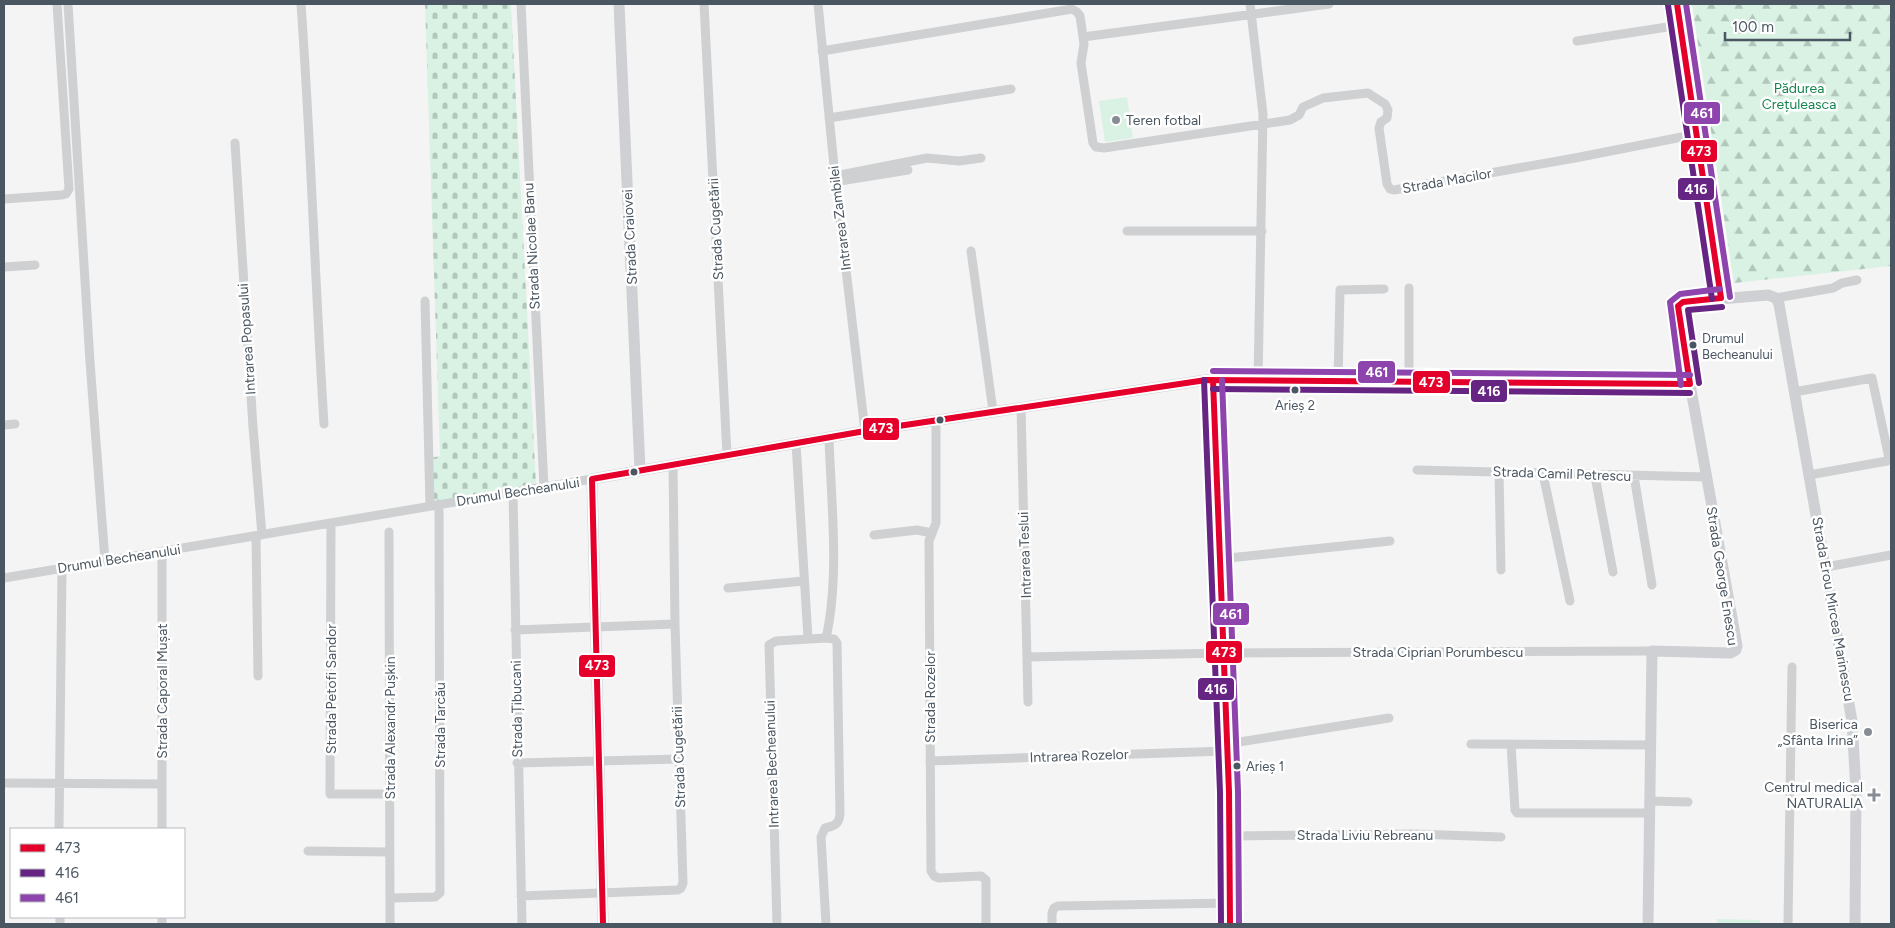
<svg xmlns="http://www.w3.org/2000/svg" width="1895" height="928" viewBox="0 0 1895 928" font-family="Figtree,sans-serif">
<defs>
<pattern id="forest-firs" width="22" height="20" patternUnits="userSpaceOnUse" patternTransform="scale(1.25)"><rect width="22" height="20" fill="#d9f2e3"/><path d="M5 1l3.5 6h-7zM16 11l3.5 6h-7z" fill="#b2c7bb"/></pattern>
<pattern id="cemetery-stones" width="16" height="16" patternUnits="userSpaceOnUse" patternTransform="scale(1.25)"><rect width="16" height="16" fill="#d9f2e3"/><path d="M2 7V4a2 2 0 0 1 4 0v3zM10 15v-3a2 2 0 0 1 4 0v3z" fill="#b2c7bb"/></pattern>
</defs>
<rect width="100%" height="100%" fill="#f4f4f4"/>
<path fill="url(#forest-firs)" d="M1692,4H1891V266L1734,283Z"/>
<path fill="url(#cemetery-stones)" d="M425,4H511L536,485L430,505V458L440,456Z"/>
<path fill="#d9f2e3" d="M1127,97L1133,138L1105,142L1099,101Z
M1717,919L1760,920L1759,924H1717Z"/>
<g fill="none" stroke-linecap="round" stroke-linejoin="round">
<path stroke="#ced0d2" stroke-width="9" d="M68,4L90,362L105,561
M301,4C311,144 315,284 324,424
M521,4L544,488
M704,4L727,455
M818,4L835,176L865,431
M1250,4L1263,114L1258,381
M1083,37L1329,4
M1577,41L1680,25
M822,51L1072,9L1077,12L1080,16L1084,44L1081,63L1093,143L1096,147L1104,148L1290,120L1299,115L1303,107L1323,98L1368,93L1385,104L1388,110L1387,118L1381,122L1379,128L1387,184L1390,189L1394,190L1575,158L1697,134
M829,118L1011,89
M235,143L253,427L262,535
M835,176L927,158L959,161L981,158
M840,181L908,170
M4,199L62,195L66,194L69,189L57,4
M1127,231H1262
M971,251L993,411
M4,267L35,265
M1409,288V383
M1776,298L1833,288L1842,283L1857,280
M425,301L430,506
M1338,382L1340,290L1384,289
M1794,392L1872,378L1889,458L1887,461L1809,475
M1021,407L1028,702
M936,421V523L929,541L931,871L934,876L939,878L981,876L986,880V924
M4,425L15,424
M796,443L808,638
M1417,470L1706,477
M1499,472L1501,570
M1543,474L1570,601
M1595,476L1613,572
M1634,476L1652,585
M513,493L522,924
M331,523L330,794H391
M389,532L390,924
M874,535L917,530L932,533
M256,536L258,676
M1219,559L1390,541
M1826,567L1891,555
M4,578L592,479
M728,588L804,581
M515,630L675,624
M826,638C840,576 831,501 829,438
M1027,657L1224,653L1652,651
M1227,744L1389,718
M1471,744L1651,745
M1511,744L1515,810L1517,813H1650
M930,761L1227,751
M517,763L679,759
M4,783L161,784
M1650,801L1688,802
M59,829L62,569
M162,829V553
M1229,836L1415,834L1501,837
M308,851L390,852
M521,896L678,890L681,888L683,883L675,624L673,465
M390,898L435,897L440,893L439,504
M60,917V924
M162,917V924
M777,924L769,645L776,641L826,638L834,639L837,643L840,814C839,824 835,826 825,828L821,837L826,924
M1052,924V913L1054,908L1058,906L1229,903
M1788,924L1792,667"/>
<path stroke="#ced0d4" stroke-width="11" d="M619,4L640,470
M1677,4L1721,298
M1213,380L1229,792L1230,924
M603,924L592,479L865,431L1206,380L1303,382L1690,384
M1648,924L1652,651L1730,653L1736,650L1737,646L1690,384L1678,306L1683,302L1768,295L1776,298L1779,304L1852,721L1856,791L1855,924"/>
<defs>
<path id="bus-1" d="M1677,4L1721,298
M1213,380L1229,792L1230,924
M1690,384L1678,306L1683,302L1721,298
M603,924L592,479L865,431L1206,380L1690,384"/>
<path id="bus-2" d="M1668,5L1712,299
M1204,380L1220,792L1221,924
M1699,383L1688,310L1722,307
M1213,389L1690,393"/>
<path id="bus-3" d="M1686,4L1730,297
M1213,371L1690,375
M1222,380L1238,792L1239,924
M1681,385L1670,302L1680,294L1720,289"/>
</defs>
<use href="#bus-1" stroke="#fff" stroke-width="10"/>
<use href="#bus-2" stroke="#fff" stroke-width="10"/>
<use href="#bus-3" stroke="#fff" stroke-width="10"/>
<use href="#bus-1" stroke="#e4002b" stroke-width="6"/>
<use href="#bus-2" stroke="#662483" stroke-width="6"/>
<use href="#bus-3" stroke="#8e44ad" stroke-width="6"/>
</g>
<g fill="#868d94" stroke="#fff" stroke-width="2">
<circle cx="1116" cy="120" r="5"/>
<circle cx="1868" cy="732" r="5"/>
<path d="M1871.5 787.5h5v5h5v5h-5v5h-5v-5h-5v-5h5z"/>
</g>
<g fill="#4a5661" stroke="#fff" stroke-width="2">
<circle cx="1693" cy="345" r="4.5"/>
<circle cx="1295" cy="390" r="4.5"/>
<circle cx="940" cy="420" r="4.5"/>
<circle cx="634" cy="472" r="4.5"/>
<circle cx="1237" cy="766" r="4.5"/>
</g>
<g text-anchor="middle" dominant-baseline="central" stroke-width="5" stroke-linejoin="round" paint-order="stroke">
<g font-size="13" fill="#4a5661" stroke="#fff" text-anchor="start">
<text x="1702" y="338">Drumul<tspan x="1702" dy="16">Becheanului</tspan></text>
<text x="1295" y="405" text-anchor="middle">Arieș 2</text>
<text x="1246" y="766">Arieș 1</text>
</g>
<g font-size="14" fill="#17864f" stroke="#fff">
<text x="1799" y="88">Pădurea<tspan x="1799" dy="16">Crețuleasca</tspan></text>
</g>
<g font-size="14" fill="#4a5661" stroke="#fff" text-anchor="end">
<text x="1126" y="120" text-anchor="start">Teren fotbal</text>
<text x="1858" y="724">Biserica<tspan x="1858" dy="16">„Sfânta Irina”</tspan></text>
<text x="1863" y="787">Centrul medical<tspan x="1863" dy="16">NATURALIA</tspan></text>
</g>
<g font-size="14" fill="#4a5661" stroke="#fff">
<text transform="translate(1447 181) rotate(-10)">Strada Macilor</text>
<text transform="translate(840 218) rotate(-97)">Intrarea Zambilei</text>
<text transform="translate(716 229) rotate(-93)">Strada Cugetării</text>
<text transform="translate(630 237) rotate(-93)">Strada Craiovei</text>
<text transform="translate(532 246) rotate(-93)">Strada Nicolae Banu</text>
<text transform="translate(247 339) rotate(-94)">Intrarea Popasului</text>
<text transform="translate(1562 474) rotate(2)">Strada Camil Petrescu</text>
<text transform="translate(518 492) rotate(-9)">Drumul Becheanului</text>
<text transform="translate(1025 555) rotate(-92)">Intrarea Teslui</text>
<text transform="translate(119 559) rotate(-9)">Drumul Becheanului</text>
<text transform="translate(1722 576) rotate(81)">Strada George Enescu</text>
<text transform="translate(1833 609) rotate(80)">Strada Erou Mircea Marinescu</text>
<text x="1438" y="652">Strada Ciprian Porumbescu</text>
<text transform="translate(331 689) rotate(-90)">Strada Petofi Sandor</text>
<text transform="translate(162 691) rotate(-90)">Strada Caporal Mușat</text>
<text transform="translate(930 697) rotate(-90)">Strada Rozelor</text>
<text transform="translate(517 709) rotate(-91)">Strada Țibucani</text>
<text transform="translate(440 725) rotate(-90)">Strada Tarcău</text>
<text transform="translate(390 728) rotate(-90)">Strada Alexandr Pușkin</text>
<text transform="translate(1079 756) rotate(-2)">Intrarea Rozelor</text>
<text transform="translate(679 757) rotate(-92)">Strada Cugetării</text>
<text transform="translate(772 764) rotate(-92)">Intrarea Becheanului</text>
<text x="1365" y="835">Strada Liviu Rebreanu</text>
</g>
</g>
<g stroke="#fff" stroke-width="2">
<rect x="1683" y="101" width="38" height="24" rx="5" fill="#8e44ad"/>
<rect x="1680" y="139" width="38" height="24" rx="5" fill="#e4002b"/>
<rect x="1677" y="177" width="38" height="24" rx="5" fill="#662483"/>
<rect x="1357" y="360" width="39" height="24" rx="5" fill="#8e44ad"/>
<rect x="1412" y="370" width="39" height="24" rx="5" fill="#e4002b"/>
<rect x="1470" y="379" width="38" height="24" rx="5" fill="#662483"/>
<rect x="862" y="417" width="38" height="24" rx="5" fill="#e4002b"/>
<rect x="1212" y="602" width="38" height="24" rx="5" fill="#8e44ad"/>
<rect x="1205" y="640" width="38" height="24" rx="5" fill="#e4002b"/>
<rect x="578" y="654" width="38" height="24" rx="5" fill="#e4002b"/>
<rect x="1197" y="677" width="38" height="24" rx="5" fill="#662483"/>
</g>
<g font-size="14" text-anchor="middle" font-weight="bold" fill="#fff">
<text x="1702" y="118">461</text>
<text x="1699" y="156">473</text>
<text x="1696" y="194">416</text>
<text x="1377" y="377">461</text>
<text x="1431" y="387">473</text>
<text x="1489" y="396">416</text>
<text x="881" y="433">473</text>
<text x="1231" y="619">461</text>
<text x="1224" y="657">473</text>
<text x="597" y="670">473</text>
<text x="1216" y="694">416</text>
</g>
<rect width="1895" height="928" fill="none" stroke="#4a5661" stroke-width="10"/>
<rect x="10" y="828" width="175" height="90" fill="#ffffff" stroke="#b7bbc0"/>
<rect x="20" y="844" width="25" height="8" fill="#e4002b" stroke="#b7bbc0"/>
<text x="55" y="853" font-size="15" fill="#4a5661">473</text>
<rect x="20" y="869" width="25" height="8" fill="#662483" stroke="#b7bbc0"/>
<text x="55" y="878" font-size="15" fill="#4a5661">416</text>
<rect x="20" y="894" width="25" height="8" fill="#8e44ad" stroke="#b7bbc0"/>
<text x="55" y="903" font-size="15" fill="#4a5661">461</text>
<path d="M1725 32v8h125v-8" fill="none" stroke="#4a5661" stroke-width="2.5"/>
<text x="1732" y="32" font-size="15" fill="#4a5661" stroke="#ffffff" stroke-width="4" paint-order="stroke">100 m</text>
</svg>
